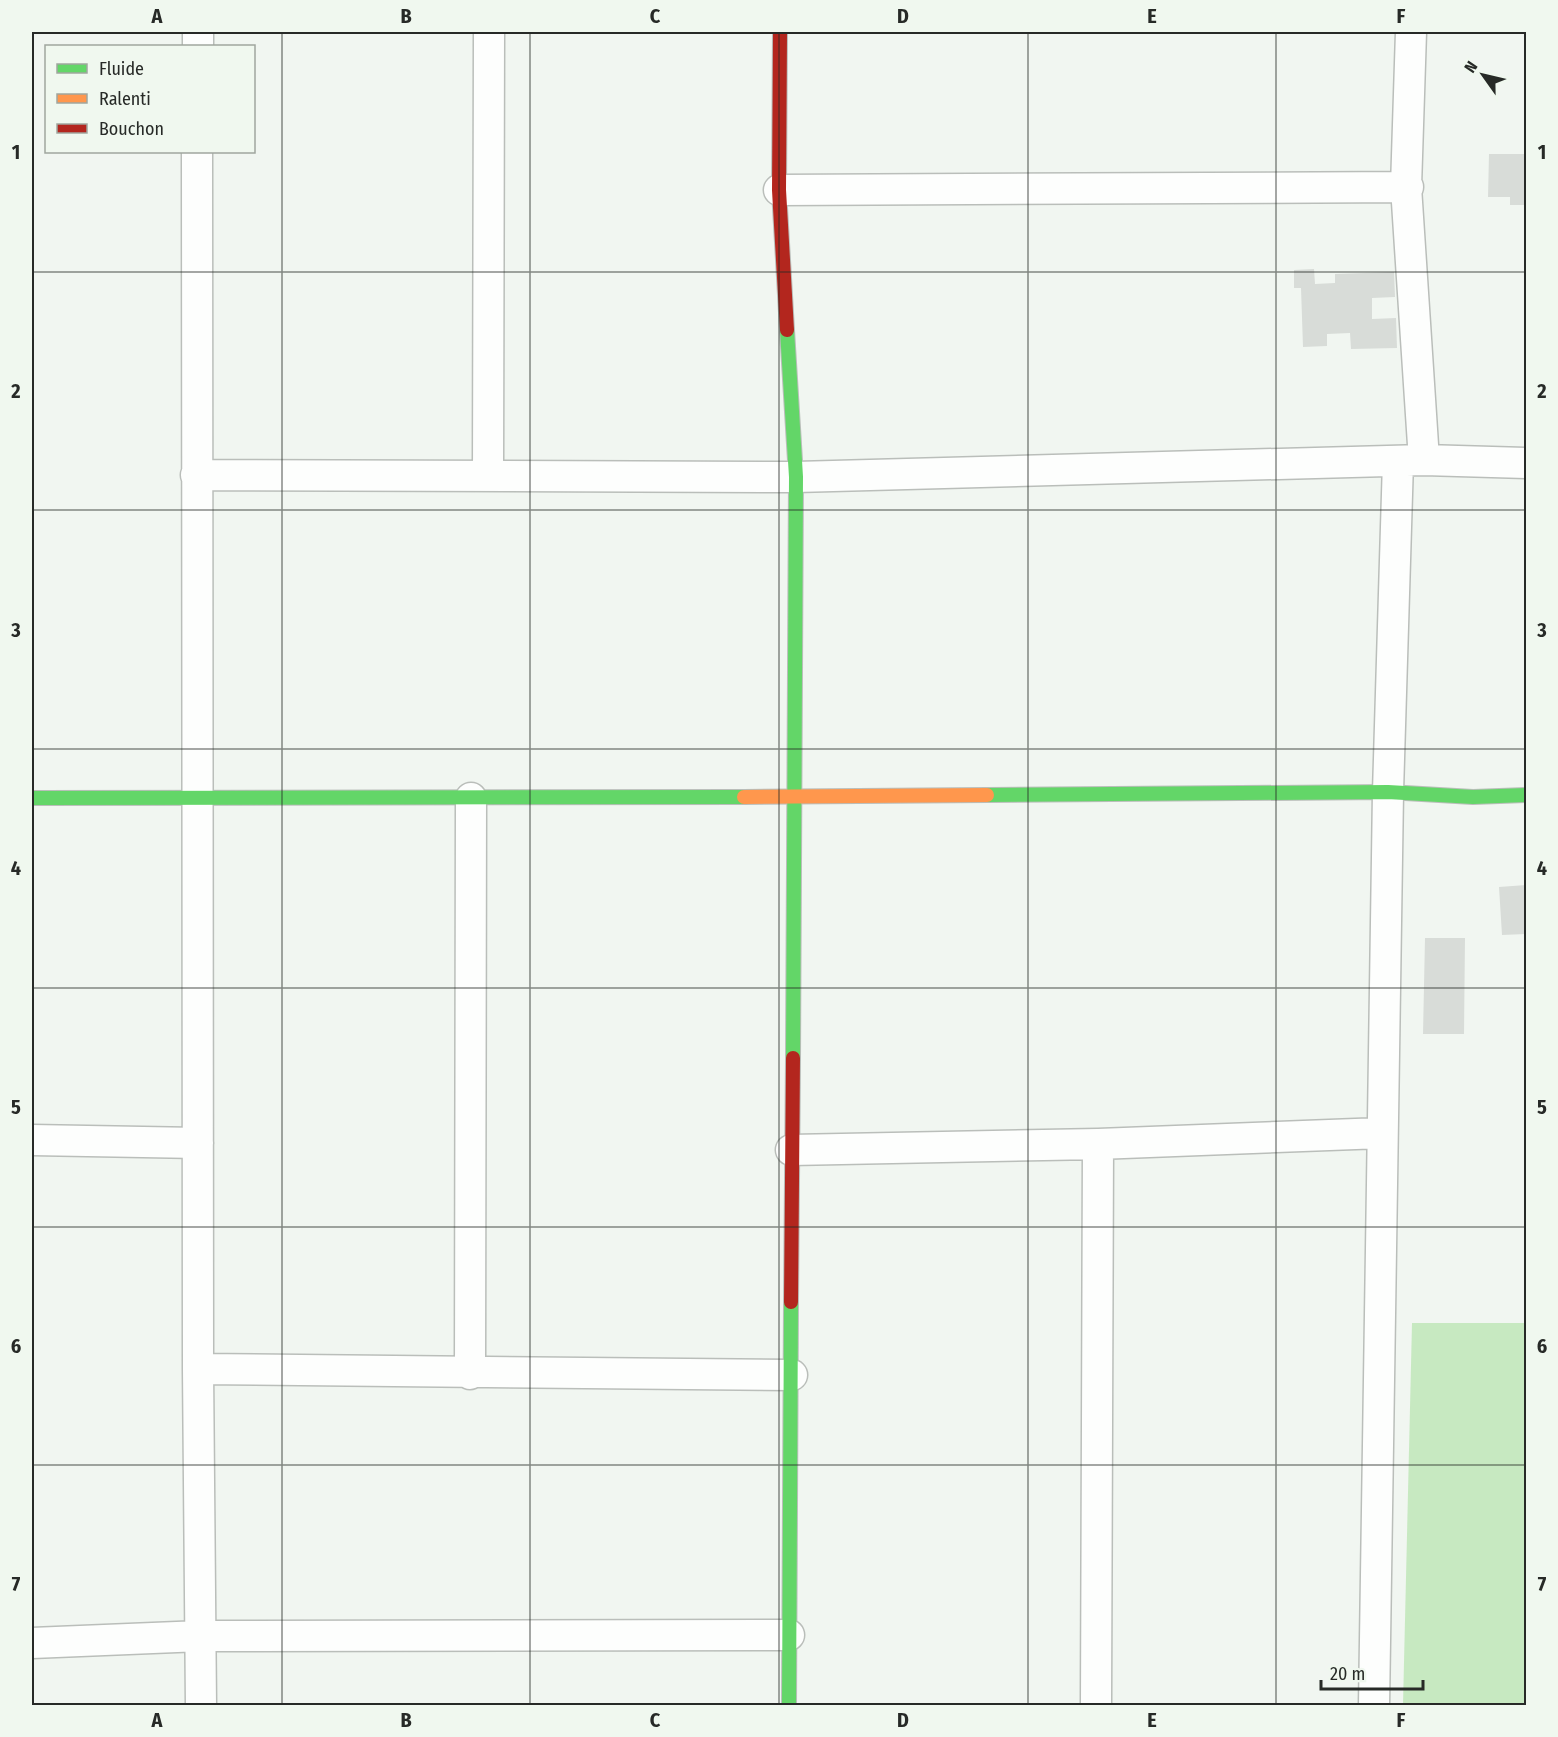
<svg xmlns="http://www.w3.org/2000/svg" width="1558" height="1737" viewBox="0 0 1558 1737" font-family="'Fira Sans Condensed',sans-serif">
<rect width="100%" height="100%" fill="#f1f6f1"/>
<path fill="#c7e9c1" d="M1412,1323H1526V1705H1403Z"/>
<path fill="#d8dcd8" d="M1489,154H1526V205H1510V197H1488Z
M1314,269L1315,284L1335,283V274L1394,272L1395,297L1372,298V319L1396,318L1397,348L1351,349L1350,333L1327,334V346L1303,347L1301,288H1294V270Z
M1526,885V934L1502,935L1499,887Z
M1425,938H1465L1464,1034H1423Z"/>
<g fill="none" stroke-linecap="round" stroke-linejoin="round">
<defs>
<path id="street" d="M1411,32L1406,187L1424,460
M198,46V32
M197,152L198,1369L201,1706
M779,190L1408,187
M196,475L796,477L1424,460L1526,463
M488,476L489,32
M32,1140L198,1143
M791,1150L1098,1144L1382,1133
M198,1369L792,1375
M470,1374L471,798
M32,1643L201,1636L789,1635
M1096,1706L1098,1144
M1374,1706L1388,792L1398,461"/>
<path id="fast" d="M787,330L796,477L793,1058
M987,795L1388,792L1473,797L1526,795
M32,798L744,797
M789,1706L791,1302"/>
<path id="slow" d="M744,797L987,795"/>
<path id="jam" d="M780,32L779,190L787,330
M791,1302L793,1058"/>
</defs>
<use href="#street" stroke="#babeba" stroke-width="33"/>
<use href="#fast" stroke="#babeba" stroke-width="16"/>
<use href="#slow" stroke="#babeba" stroke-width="16"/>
<use href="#jam" stroke="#babeba" stroke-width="16"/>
<use href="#street" stroke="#fdfefd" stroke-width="30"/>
<use href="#fast" stroke="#63d668" stroke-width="14"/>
<use href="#slow" stroke="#ff974d" stroke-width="14"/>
<use href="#jam" stroke="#b3261e" stroke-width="14"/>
</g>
<path fill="none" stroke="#272a27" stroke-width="1.5" stroke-opacity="0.55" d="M282,32V1706M530,32V1706M779,32V1706M1028,32V1706M1276,32V1706M32,272H1526M32,510H1526M32,749H1526M32,988H1526M32,1227H1526M32,1465H1526"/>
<rect width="1558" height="1737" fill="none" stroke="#f0f8ef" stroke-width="66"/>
<rect x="45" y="45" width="210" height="108" fill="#f0f8ef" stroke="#a0a69f" stroke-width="1.5"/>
<rect x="57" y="64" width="30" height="9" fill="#63d668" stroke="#a0a69f" stroke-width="1.5"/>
<text x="99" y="75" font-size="18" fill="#272a27">Fluide</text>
<rect x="57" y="94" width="30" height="9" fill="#ff974d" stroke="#a0a69f" stroke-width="1.5"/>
<text x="99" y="105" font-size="18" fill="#272a27">Ralenti</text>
<rect x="57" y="124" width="30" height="9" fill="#b3261e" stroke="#a0a69f" stroke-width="1.5"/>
<text x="99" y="135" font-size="18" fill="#272a27">Bouchon</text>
<g transform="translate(1483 75) rotate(304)" stroke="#f0f8ef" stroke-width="4.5" paint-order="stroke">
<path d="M0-4.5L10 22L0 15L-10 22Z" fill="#272a27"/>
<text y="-9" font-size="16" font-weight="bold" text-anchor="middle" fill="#272a27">N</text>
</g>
<path d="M1321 1680v9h102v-9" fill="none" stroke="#272a27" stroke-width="3"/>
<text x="1330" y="1680" font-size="18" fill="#272a27" stroke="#f0f8ef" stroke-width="4.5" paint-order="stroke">20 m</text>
<rect x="33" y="33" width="1492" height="1671" fill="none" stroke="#272a27" stroke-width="2"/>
<g font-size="20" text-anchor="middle" font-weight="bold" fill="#272a27">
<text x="157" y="23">A</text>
<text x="406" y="23">B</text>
<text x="655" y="23">C</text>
<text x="903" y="23">D</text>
<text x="1152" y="23">E</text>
<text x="1401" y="23">F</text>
<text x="16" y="159">1</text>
<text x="1542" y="159">1</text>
<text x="16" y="398">2</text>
<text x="1542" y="398">2</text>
<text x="16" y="637">3</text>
<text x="1542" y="637">3</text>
<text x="16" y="875">4</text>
<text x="1542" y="875">4</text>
<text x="16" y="1114">5</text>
<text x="1542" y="1114">5</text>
<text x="16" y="1353">6</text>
<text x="1542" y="1353">6</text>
<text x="16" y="1591">7</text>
<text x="1542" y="1591">7</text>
<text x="157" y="1727">A</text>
<text x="406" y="1727">B</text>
<text x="655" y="1727">C</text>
<text x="903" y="1727">D</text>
<text x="1152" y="1727">E</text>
<text x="1401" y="1727">F</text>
</g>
</svg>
